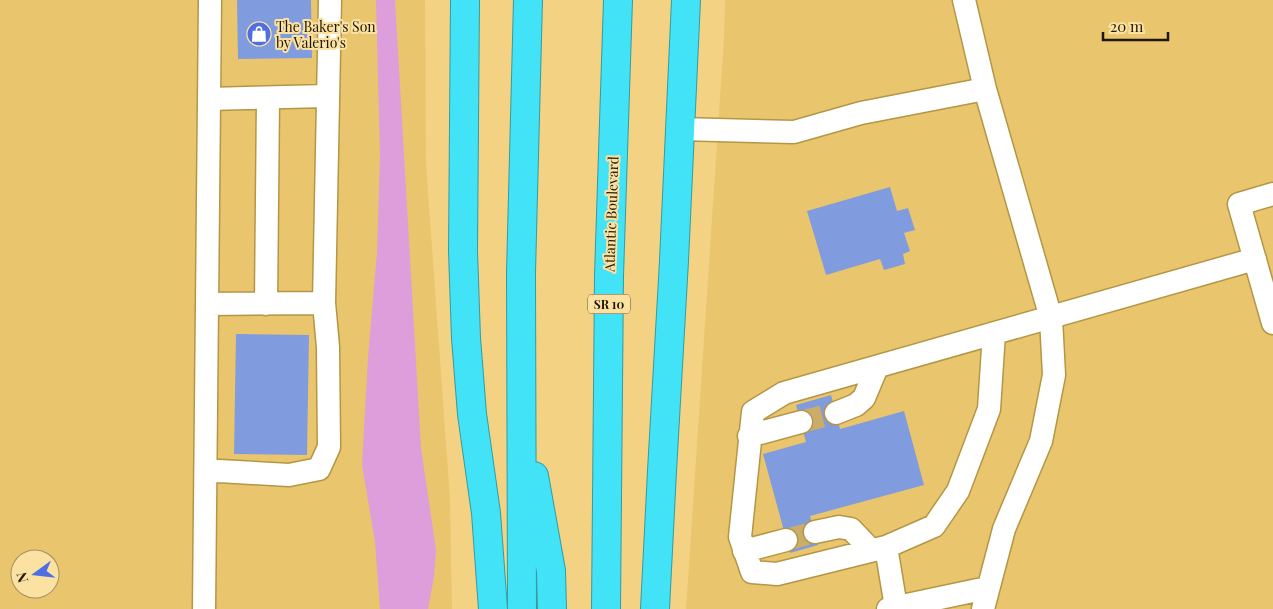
<svg xmlns="http://www.w3.org/2000/svg" width="1273" height="609" viewBox="0 0 1273 609" font-family="'Playfair Display',serif">
<rect width="100%" height="100%" fill="#f3d383"/>
<path fill="#e9c66d" fill-rule="evenodd" d="M0,0H425L426,163L450,499L452,609H0ZM20,559H50V589H20Z
M725,0H1273V609H686L724,37Z"/>
<path fill="#de9ddb" d="M376,0H395L421,448L436,550L434,577L428,609H380L375,542L362,465L368,358L377,252L380,156Z"/>
<path fill="#819bdf" d="M237,0H311L312,58L238,59Z
M890,187L897,211L908,208L915,230L904,233L910,251L903,254L905,264L884,270L880,259L826,275L807,211Z
M236,334L309,335L307,455L234,454Z
M831,395L840,429L904,411L924,485L810,516L818,545L790,553L763,454L806,442L796,405Z"/>
<g fill="none" stroke-linecap="round" stroke-linejoin="round">
<path stroke="#c9ad69" stroke-width="22" stroke-dasharray="22 11" stroke-linecap="butt" d="M801,422L836,413
M786,540L815,532"/>
<defs>
<path id="minor" d="M964,0L985,89L1051,318L1054,375L1041,441L1004,529L983,609
M209,99L327,96
M680,129L794,132L861,113L985,89
M1273,194L1239,204L1273,323
M207,304L324,303
M266,304L268,98
M994,333L989,409L958,491L934,526L886,547L777,574L752,572L740,537L753,412L784,393L1255,259
M836,413L856,405L864,398L877,367
M749,436L801,422
M206,472L219,471L289,475L319,469L329,447L328,347L324,303L330,0
M815,532L839,527L851,529L871,550
M886,547L896,607L899,609
M744,551L786,540
M204,609L210,0
M888,609L987,588"/>
<path id="highway" d="M465,0L463,251L466,338L472,414L486,513L493,609
M534,476L551,571L552,609
M522,609L521,273L528,0
M606,609L609,276L618,0
M655,609L662,471L674,261L686,0"/>
</defs>
<use href="#minor" stroke="#b59646" stroke-width="25"/>
<use href="#highway" stroke="#369ba1" stroke-width="30"/>
<use href="#minor" stroke="#fff" stroke-width="22"/>
<use href="#highway" stroke="#42e2f7" stroke-width="28"/>
</g>
<defs>
<symbol id="shop-disc" viewBox="-11 -11 22 22"><circle r="9.5" fill="#4d6fe3" stroke="#fbe1a2"/><path d="M-5-2.5h2.3a2.7 3.5 0 0 1 5.4 0H5L5.5 6h-11ZM-1.5-2.5h3a1.5 2.3 0 0 0-3 0Z" fill="#fff"/></symbol>
</defs>
<g fill-rule="evenodd">
<use href="#shop-disc" x="245" y="20" width="28" height="28"/>
</g>
<g text-anchor="middle" dominant-baseline="central" stroke-width="4" stroke-linejoin="round" paint-order="stroke">
<rect fill="#fbe1a2" stroke="#625431" stroke-width="1" x="588" y="294.5" width="42" height="19" rx="4"/>
<g font-size="12" font-weight="bold" fill="#211701">
<text x="609" y="304">SR 10</text>
</g>
<g font-size="14" fill="#211701" stroke="#fbe1a2" text-anchor="start">
<text x="276" y="26">The Baker's Son<tspan x="276" dy="16">by Valerio's</tspan></text>
</g>
<g font-size="14" fill="#211701" stroke="#fbe1a2">
<text transform="translate(611 214) rotate(-88)">Atlantic Boulevard</text>
</g>
</g>
<g transform="translate(35 574) rotate(255)"><circle r="24" fill="#fbe1a2" stroke="#a49062"/>
<path d="M0-4L9 19L0 12L-9 19Z" fill="#4d6fe3"/>
<text y="-8" font-size="14" font-weight="bold" text-anchor="middle" fill="#211701">N</text>
</g>
<path d="M1103 32v8h65v-8" fill="none" stroke="#211701" stroke-width="2.5"/>
<text x="1110" y="32" font-size="15" fill="#211701" stroke="#fbe1a2" stroke-width="4" paint-order="stroke">20 m</text>
</svg>
